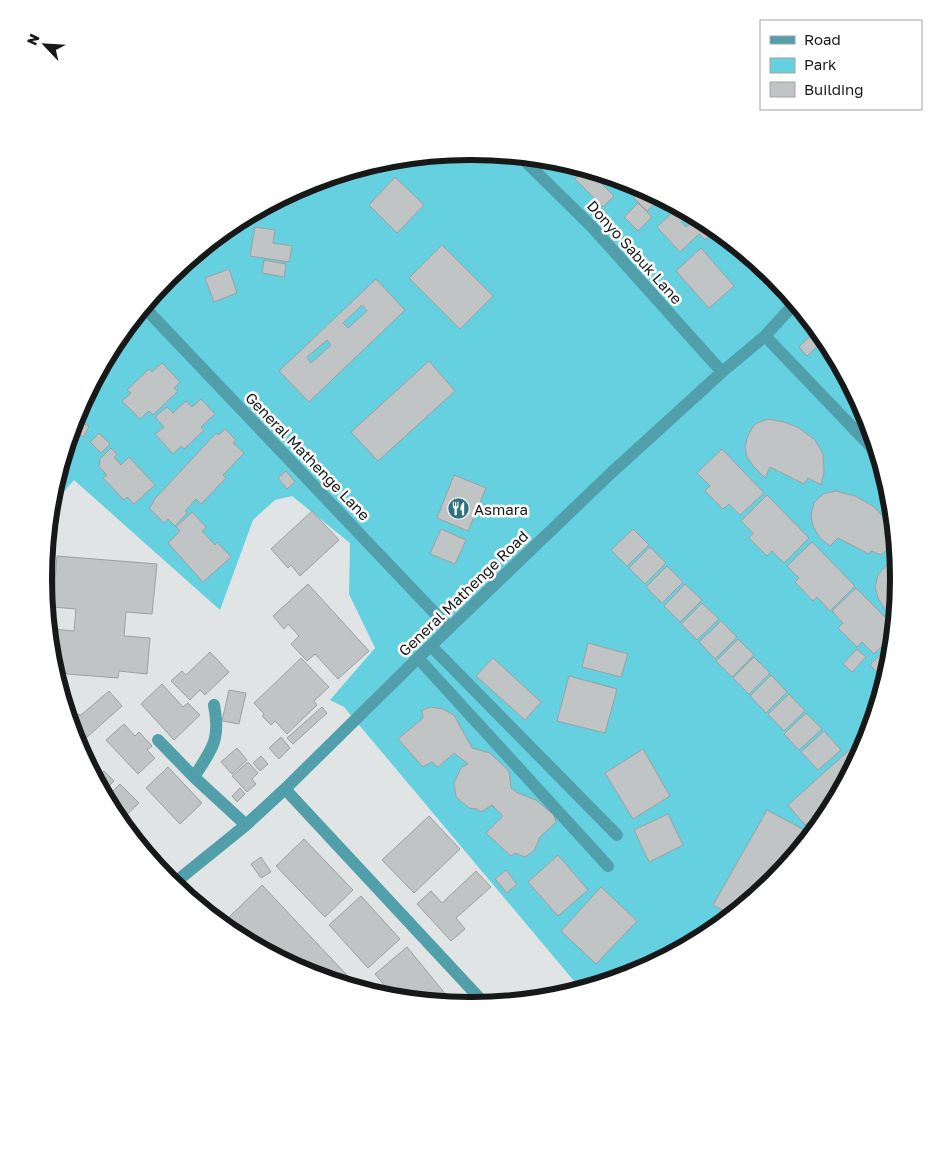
<svg xmlns="http://www.w3.org/2000/svg" width="942" height="1157" viewBox="0 0 942 1157" font-family="'Golos Text',sans-serif">
<rect width="100%" height="100%" fill="#e0e4e5"/>
<path fill="#65d0e0" d="M471,151L555,160L635,184L709,223L773,277L826,341L866,415L890,495L898,579L890,662L866,742L826,816L773,881L708,934L634,973L556,997L574,981L344,707L330,700L375,648L349,594L350,543L292,496L275,500L253,520L220,610L74,480L51,507L52,495L76,415L116,341L169,276L234,223L308,184L388,159Z"/>
<path fill="#c0c4c5" stroke="#9da0a1" fill-rule="evenodd" d="M557,160L581,167L572,176Z
M585,169L588,170L614,196L603,207L575,179Z
M395,177L424,205L397,233L369,205Z
M643,188L661,198L647,211L634,198Z
M638,203L652,217L638,231L624,217Z
M678,207L709,223L716,229L705,240L699,234L680,252L657,227ZM685,218L691,223L686,227L681,222Z
M255,227L275,230L273,243L292,246L289,262L250,256Z
M442,245L493,296L460,329L409,278Z
M701,248L734,286L709,308L676,271Z
M264,260L286,264L284,277L262,273Z
M229,269L237,293L214,302L205,278Z
M376,279L405,310L309,402L279,371ZM362,305L367,311L348,328L343,323ZM327,340L331,345L311,363L307,357Z
M817,330L825,339L807,356L799,347Z
M830,349L844,374L842,376L823,356Z
M429,361L455,391L378,461L351,432Z
M162,363L180,382L174,388L178,391L153,415L149,411L140,419L122,401L131,393L127,390L149,369L152,372Z
M201,399L215,414L201,427L204,430L184,449L181,446L173,454L155,434L164,427L155,417L167,407L173,413L186,401L192,407Z
M768,419L784,422L799,428L815,440L823,454L824,472L821,485L808,478L804,484L770,467L765,478L754,467L747,457L745,447L748,435L755,424Z
M75,420L89,426L84,437L71,431Z
M225,429L236,440L233,443L244,453L223,475L226,478L201,504L196,499L185,511L187,513L175,526L168,519L164,523L149,508L154,502L153,501L216,433L219,435Z
M99,433L110,444L101,453L90,442Z
M70,437L74,439L61,467Z
M111,448L117,454L114,457L121,465L129,457L155,485L134,504L127,497L124,500L103,478L107,475L99,467L100,459Z
M722,449L764,493L740,515L729,504L723,509L705,491L710,486L697,473Z
M286,471L295,482L287,489L278,478Z
M454,475L486,488L468,531L437,518Z
M836,491L855,496L874,507L886,520L892,533L891,546L881,555L871,551L869,554L838,538L830,546L820,538L813,526L811,515L814,503L823,494Z
M767,495L809,538L784,563L772,551L767,556L749,538L753,533L741,521Z
M312,511L339,540L300,576L291,565L288,568L271,549Z
M192,512L206,527L202,531L215,545L217,542L231,557L203,582L168,543L180,531L176,527Z
M441,529L466,540L455,564L430,554Z
M633,529L649,545L627,566L611,550Z
M812,542L855,586L830,611L817,597L813,601L795,582L799,578L787,566Z
M650,547L666,563L645,584L629,568Z
M57,556L157,564L152,614L126,612L124,636L150,638L147,674L119,671L118,678L67,674L52,659L54,629L74,631L76,609L53,607Z
M897,563L898,579L894,617L885,609L878,598L875,587L878,575L887,565Z
M667,566L683,582L662,603L646,587Z
M308,584L369,651L338,679L315,654L307,661L291,644L299,636L288,624L284,629L273,616Z
M685,584L702,600L680,622L664,606Z
M856,588L894,626L893,636L874,654L862,642L857,647L838,628L843,623L832,611Z
M702,603L719,619L697,640L681,624Z
M721,621L737,637L715,659L699,642Z
M738,639L754,655L732,677L716,661Z
M588,643L628,654L621,677L582,667Z
M892,643L890,662L887,672L886,671L881,676L870,665Z
M857,649L866,657L852,672L843,664Z
M210,652L229,672L205,695L200,690L190,700L171,681L182,671L186,675Z
M754,657L770,673L749,694L733,678Z
M301,658L329,687L314,701L317,705L287,734L275,721L271,725L262,716L264,714L254,703Z
M493,658L541,702L525,720L476,676Z
M53,666L62,676L57,680Z
M771,675L787,692L766,713L750,696Z
M569,676L617,689L605,733L557,721Z
M162,684L183,707L188,703L200,715L174,740L141,704Z
M229,690L246,693L239,724L222,721Z
M109,691L122,706L78,745L67,712L81,715Z
M789,694L805,711L784,731L768,714Z
M322,707L327,713L293,744L287,738Z
M431,707L443,709L454,715L472,748L490,753L509,771L511,788L518,793L536,800L554,815L556,822L540,837L534,851L525,857L515,853L511,856L486,833L503,816L492,805L481,812L477,809L469,808L456,797L454,783L461,768L468,764L454,753L438,767L432,762L423,767L398,739L423,718L422,710Z
M806,713L822,729L799,750L784,734Z
M124,724L135,736L139,732L152,746L147,750L155,758L138,774L106,740Z
M824,731L841,750L818,770L801,752Z
M866,735V742L826,816L815,829L809,822L805,825L788,805Z
M281,737L290,748L279,759L269,748Z
M237,748L247,760L232,774L221,762Z
M643,749L670,796L633,819L605,773Z
M261,756L268,764L260,771L253,763Z
M248,762L258,773L252,779L256,784L247,792L232,776Z
M168,767L202,803L180,824L146,788Z
M104,771L114,781L103,792L96,779Z
M120,784L139,803L120,821L106,798Z
M240,788L245,794L237,802L232,796Z
M767,810L812,834L773,881L732,915L713,905Z
M668,814L683,845L649,862L634,830Z
M429,816L460,849L414,893L382,860Z
M304,839L353,890L325,917L276,866Z
M558,855L588,890L558,916L528,882Z
M261,857L271,872L261,878L251,864Z
M506,870L517,884L507,893L495,879Z
M476,871L491,887L456,918L465,929L451,941L417,904L431,891L442,903Z
M262,885L360,989L307,973L233,934L222,924Z
M601,887L637,921L596,964L561,931Z
M361,896L400,939L368,968L329,925Z
M407,947L447,996L440,1003L395,998L375,974Z"/>
<g fill="none" stroke-linecap="round" stroke-linejoin="round">
<path stroke="#519fab" stroke-width="12" d="M520,156L592,227L722,372
M144,307L449,628
M765,336L878,454
M431,646L617,835
M418,658L608,866
M158,740L194,777L246,825
M194,777C212,749 221,740 214,705
M285,789L485,1004
M173,884L246,825L285,789L418,658L610,474L722,372L765,336L795,303"/>
</g>
<defs>
<symbol id="restaurant-disc" viewBox="-11 -11 22 22"><circle r="9.5" fill="#2b737e" stroke="#fff"/><path d="M-5-6h1v4h1v-4h1v4h1v-4h1v5L-1.5 .5V6h-2V.5L-5-1ZM5-6V6H3V1.5H1.5Q1.5-4 5-6Z" fill="#fff"/></symbol>
</defs>
<g fill-rule="evenodd">
<use href="#restaurant-disc" x="446" y="496" width="25" height="25"/>
</g>
<g text-anchor="middle" dominant-baseline="central" stroke-width="5" stroke-linejoin="round" paint-order="stroke">
<g font-size="15" fill="#171919" stroke="#fff">
<text transform="translate(635 252) rotate(48)">Donyo Sabuk Lane</text>
<text transform="translate(308 456) rotate(46)">General Mathenge Lane</text>
<text transform="translate(463 593) rotate(-44)">General Mathenge Road</text>
</g>
<g font-size="15" fill="#171919" stroke="#fff" text-anchor="start">
<text x="474" y="509">Asmara</text>
</g>
</g>
<path d="M0 0H942V1157H0ZM470 160H472A418 418 0 0 1 890 578V579A418 418 0 0 1 472 997H470A418 418 0 0 1 52 579V578A418 418 0 0 1 470 160Z" fill="#fff" fill-rule="evenodd"/>
<path fill="none" stroke="#171919" stroke-width="6" d="M470 160H472A418 418 0 0 1 890 578V579A418 418 0 0 1 472 997H470A418 418 0 0 1 52 579V578A418 418 0 0 1 470 160Z"/>
<rect x="760" y="20" width="162" height="90" fill="#ffffff" stroke="#a2a3a3"/>
<rect x="770" y="36" width="25" height="8" fill="#519fab" stroke="#a2a3a3"/>
<text x="804" y="45" font-size="15" fill="#171919">Road</text>
<rect x="770" y="58" width="25" height="15" fill="#65d0e0" stroke="#a2a3a3"/>
<text x="804" y="70" font-size="15" fill="#171919">Park</text>
<rect x="770" y="82" width="25" height="15" fill="#c0c4c5" stroke="#a2a3a3"/>
<text x="804" y="95" font-size="15" fill="#171919">Building</text>
<g transform="translate(45 45) rotate(295)" stroke="#ffffff" stroke-width="4" paint-order="stroke">
<path d="M0-4L9 19L0 12L-9 19Z" fill="#171919"/>
<text y="-8" font-size="14" font-weight="bold" text-anchor="middle" fill="#171919">N</text>
</g>
</svg>
